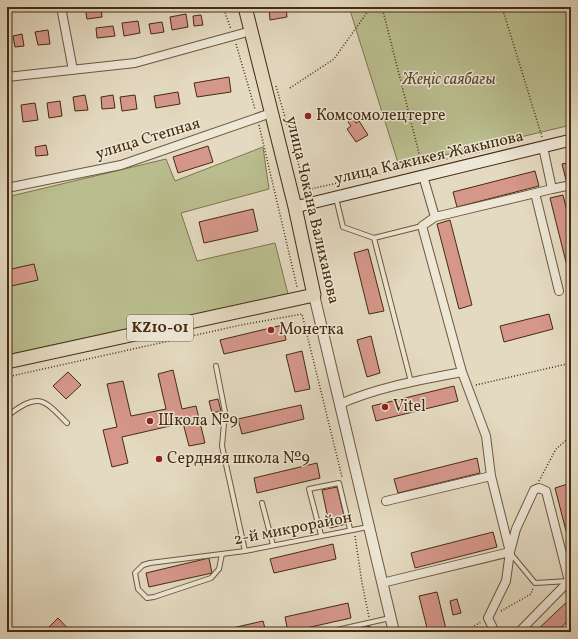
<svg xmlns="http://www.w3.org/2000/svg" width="578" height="639" viewBox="0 0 578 639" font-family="Vollkorn,serif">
<rect width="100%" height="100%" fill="#e4dac1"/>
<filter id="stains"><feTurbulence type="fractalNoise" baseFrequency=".005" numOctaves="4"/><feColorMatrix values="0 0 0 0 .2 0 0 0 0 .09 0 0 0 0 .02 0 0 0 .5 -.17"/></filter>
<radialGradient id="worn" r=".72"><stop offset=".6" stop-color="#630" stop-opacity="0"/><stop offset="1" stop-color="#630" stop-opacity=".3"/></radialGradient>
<path fill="#babe8f" stroke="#807450" d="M349,7H571V125L399,166Z
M263,147L269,189L181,213L197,261L275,243L288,294L7,355V197L166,159L175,181Z"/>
<path fill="#d5978a" stroke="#462b10" d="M85,7H101L102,17L87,19Z
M269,7H286L287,17L270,20Z
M186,14L188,27L172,30L170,17Z
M201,15L203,25L194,26L193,16Z
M138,21L140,33L124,36L122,23Z
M162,22L164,32L151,34L149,24Z
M113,26L115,36L97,38L96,28Z
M48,30L50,44L38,45L35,32Z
M22,34L24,46L15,47L13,36Z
M229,77L231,92L197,97L194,83Z
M178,92L180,104L156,108L154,96Z
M85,95L88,110L75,111L73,97Z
M113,95L115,108L102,109L101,97Z
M135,95L137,109L122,111L120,97Z
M60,101L62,116L49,118L47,103Z
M35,103L38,120L23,122L21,105Z
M353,118L356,123L359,121L368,135L356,142L347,129L351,126L348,122Z
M46,145L48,155L36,156L35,147Z
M208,146L213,162L178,173L173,157Z
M571,162V179L566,180L562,164Z
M535,171L539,186L457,207L453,192Z
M563,195L571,228V282L550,198Z
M253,209L258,231L204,243L199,222Z
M450,220L472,305L459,309L437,224Z
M368,249L384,311L369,314L354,253Z
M34,264L38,280L7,287V270Z
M549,314L553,329L504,342L500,326Z
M283,325L286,340L224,354L220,340Z
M371,336L380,373L367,377L357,340Z
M302,351L310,389L295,392L286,355Z
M173,370L182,409L196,406L205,443L189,446L183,423L122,437L128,463L112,467L103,430L117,427L107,384L123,381L131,416L166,409L158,374Z
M68,372L81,385L66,399L53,386Z
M454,386L458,401L376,421L372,406Z
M218,399L221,411L212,413L209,401Z
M301,405L304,419L242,434L238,419Z
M477,458L480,473L398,493L394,479Z
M317,463L320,478L257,493L254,478Z
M568,484L571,497V550L555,488Z
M337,487L346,524L330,528L322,490Z
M493,532L497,547L415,568L411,553Z
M333,544L336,559L274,573L270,559Z
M209,558L212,573L149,587L146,573Z
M437,592L446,629L428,632L419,596Z
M571,598V618L556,632H535Z
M457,599L461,613L453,615L450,601Z
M348,603L351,618L288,632L285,617Z
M58,618L71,632H48L46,630Z
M263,621L266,632H215Z
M370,626L371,632H355V630Z"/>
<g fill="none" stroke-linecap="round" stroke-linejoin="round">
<defs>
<path id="service" d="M336,198L343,227L374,238L411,382
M374,238L422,226
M216,366L225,412L222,446L245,551
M7,416C38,393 42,397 67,423
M262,503L273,545
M321,535L309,489L339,483L350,529
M222,554L219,569L211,578L154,597L147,598L138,589L135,573L143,565L150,563L245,551L368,527
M511,554L535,583L569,581
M328,632L390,618"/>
<path id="minor" d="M61,7L73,70
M7,77L135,63L251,31
M543,147L552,189L571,185
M423,176L435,217L422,226L462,372
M7,188L121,165L271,113
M535,193L559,291
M435,217L552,189
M340,404C379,387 420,380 462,372L486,436L491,476L510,552L506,581L488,618L495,632
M386,501L491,476
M382,583L510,552L516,529L534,490L539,488L546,491L569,581L519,632"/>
<path id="tertiary" d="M314,295L394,632"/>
<path id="secondary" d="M295,207L571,140"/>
<path id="primary" d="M7,362L314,295L295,207L245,7"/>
</defs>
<use href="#service" stroke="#6e573c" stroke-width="6"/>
<use href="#minor" stroke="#6e573c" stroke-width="10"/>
<use href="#tertiary" stroke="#6e573c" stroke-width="12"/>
<use href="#secondary" stroke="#462b10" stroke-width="13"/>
<use href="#primary" stroke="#462b10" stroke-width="15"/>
<path stroke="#462b10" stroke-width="1.5" stroke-dasharray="1 2" stroke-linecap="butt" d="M223,7L231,29
M382,7L422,165
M502,7L542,137
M236,44L255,109
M276,86L306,190L491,149
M290,88L334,59L371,7
M259,125L297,287
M7,377L241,325L302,314L342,477
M476,385L571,363
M539,481L556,449L571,436
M355,536L362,583L369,617
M501,611L531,594L533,588
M464,632L481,622"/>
<use href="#service" stroke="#ede7d7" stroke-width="4"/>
<use href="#minor" stroke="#ede7d7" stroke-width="8"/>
<use href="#tertiary" stroke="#ede7d7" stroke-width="10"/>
<use href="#secondary" stroke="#ede7d7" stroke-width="11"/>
<use href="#primary" stroke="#e4dac1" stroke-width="13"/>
</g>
<g fill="#8f2418" stroke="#ede7d7" stroke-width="1.5">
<circle cx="308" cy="116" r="4"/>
<circle cx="271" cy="330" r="4"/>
<circle cx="385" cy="407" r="4"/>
<circle cx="150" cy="421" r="4"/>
<circle cx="159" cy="459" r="4"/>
</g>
<g text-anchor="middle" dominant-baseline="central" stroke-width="3" stroke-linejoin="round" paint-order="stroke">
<rect fill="#ede7d7" stroke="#78634c" stroke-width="1" x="127" y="315" width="66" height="26" rx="3"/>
<g font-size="15" font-weight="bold" fill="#462b10">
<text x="160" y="328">KZ10-01</text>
</g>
<g font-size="16" font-style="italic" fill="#5d4829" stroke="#ede7d7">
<text x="449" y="80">Жеңіс саябағы</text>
</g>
<g font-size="16" fill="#462b10" stroke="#ede7d7" text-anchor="start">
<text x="316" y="116">Комсомолецтерге</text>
<text x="279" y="330">Монетка</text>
<text x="393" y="407">Vitel</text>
<text x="158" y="421">Школа №9</text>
<text x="167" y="459">Сердняя школа №9</text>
</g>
<g font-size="16" fill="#462b10" stroke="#ede7d7">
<text transform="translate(148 139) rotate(-17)">улица Степная</text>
<text transform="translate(429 158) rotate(-13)">улица Кажикея Жакыпова</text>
<text transform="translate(312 210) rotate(77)">улица Чокана Валиханова</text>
<text transform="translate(293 529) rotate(-11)">2-й микрорайон</text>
</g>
</g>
<rect width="578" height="639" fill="none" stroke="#e4dac1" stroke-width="24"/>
<rect x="8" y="8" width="562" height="623" fill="none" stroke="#462b10" stroke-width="2"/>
<rect x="12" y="12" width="554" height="615" fill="none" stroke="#462b10"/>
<rect width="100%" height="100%" filter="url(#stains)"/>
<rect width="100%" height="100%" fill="url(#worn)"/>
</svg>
